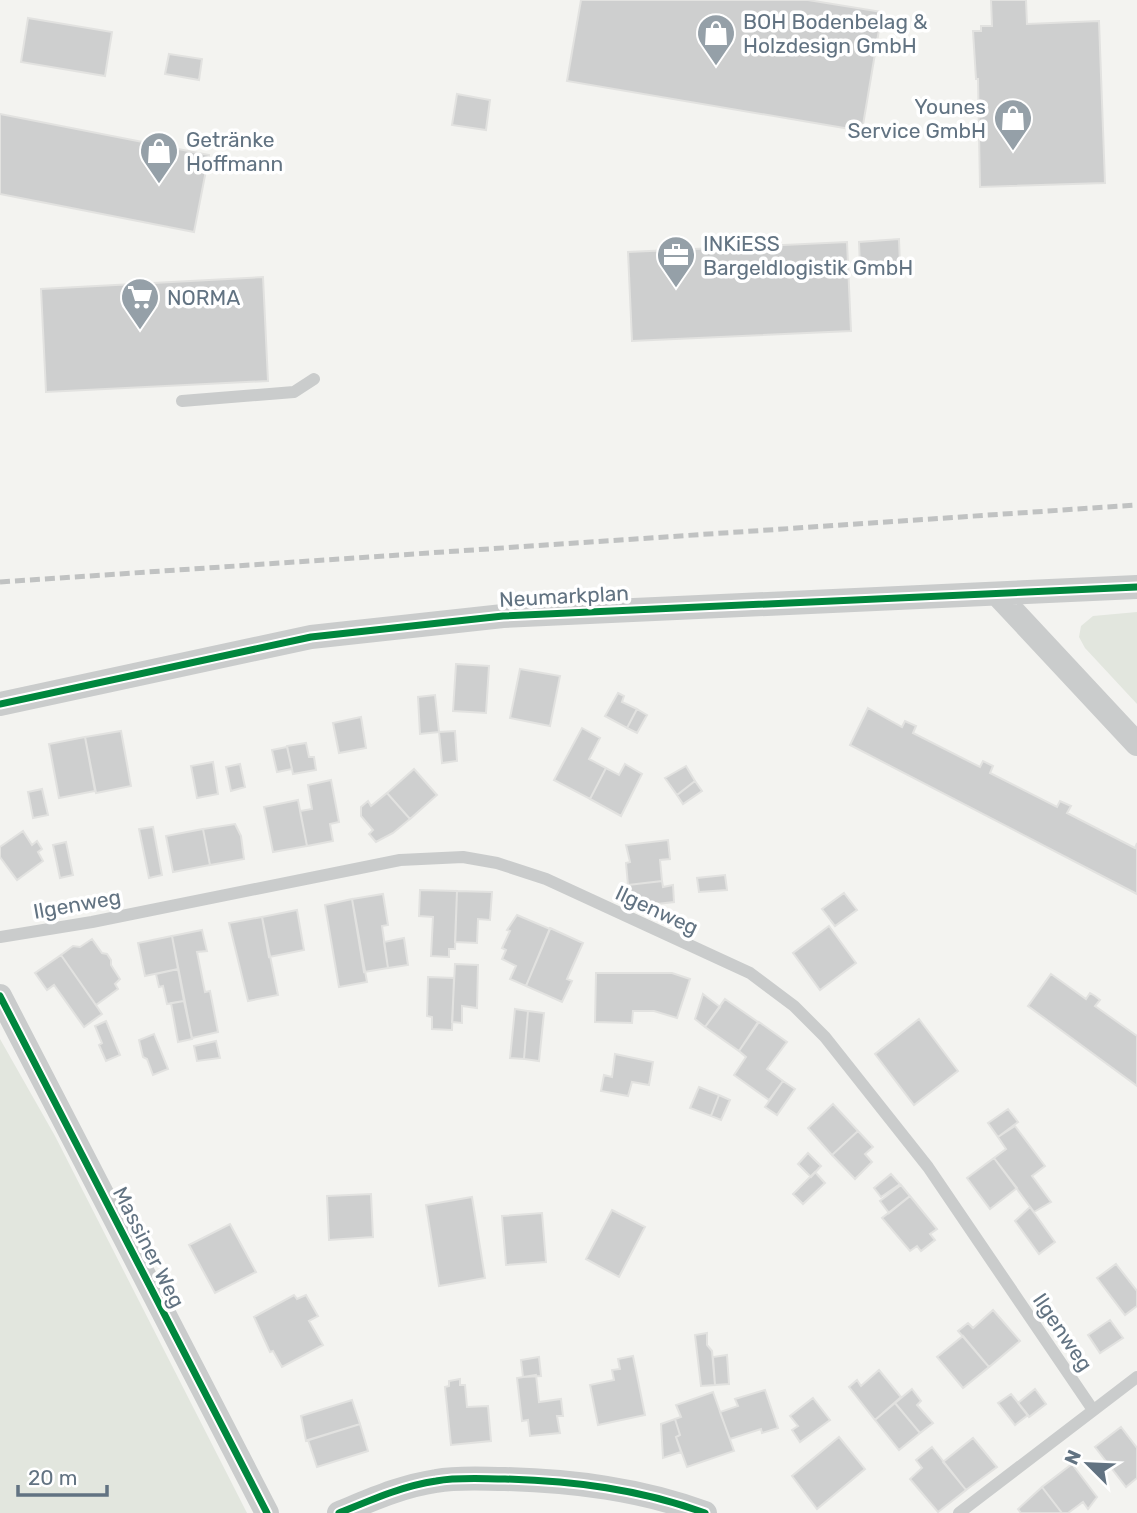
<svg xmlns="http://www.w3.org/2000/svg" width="1137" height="1513" viewBox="0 0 1137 1513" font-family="Rubik,sans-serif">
<rect width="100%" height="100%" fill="#f3f3f0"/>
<path fill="#e2e6de" d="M1137,612V704L1085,648L1079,637L1081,626L1093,616Z
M0,1039L55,1136L247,1513H0Z"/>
<path fill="#cecfcf" stroke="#e2e2e0" stroke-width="2" d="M581,0H808L882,12L862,131L567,81Z
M991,0H1026L1027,24L1099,21L1105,183L980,187L978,79H976L973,31H981V26H992Z
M28,18L112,32L105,76L21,62Z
M169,54L202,59L199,80L165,74Z
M457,94L490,100L486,130L452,125Z
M0,114L209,155L194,232L0,194Z
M899,239L900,265L860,267L859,242Z
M847,242L851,331L632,341L628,252Z
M263,277L268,381L46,392L41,289Z
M456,664L489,666L486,713L453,711Z
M520,669L560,676L550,726L510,718Z
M618,693L624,696L622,702L637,709L627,728L605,716Z
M435,695L439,732L420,734L418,697Z
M868,708L902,727L905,721L916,726L913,733L980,767L983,761L993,766L990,773L1057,807L1060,801L1071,806L1067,813L1135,848L1137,843V894L850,745Z
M637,709L647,715L637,733L627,728Z
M361,717L366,748L339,753L333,723Z
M582,728L600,738L589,759L606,768L590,799L554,780Z
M121,731L131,786L96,793L85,737Z
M455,731L457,761L442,763L439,732Z
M85,737L95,791L59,798L49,744Z
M306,743L309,757H314L316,770L293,774L287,746Z
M287,747L292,769L277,772L272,750Z
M213,762L218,794L197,798L191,766Z
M240,764L245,787L231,791L226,767Z
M625,764L642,774L621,816L590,799L606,768L619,775Z
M686,766L695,781L677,795L665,778Z
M414,769L437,795L410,819L387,793Z
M331,780L339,822L330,824L333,841L307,846L300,811L312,809L308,785Z
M695,781L702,791L683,804L677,795Z
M42,789L48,815L33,818L28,792Z
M387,793L410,819L393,833L376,842L369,834L373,830L361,816V807L368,801L371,806Z
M298,800L307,846L273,852L264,807Z
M235,824L241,836L244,859L210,865L203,829Z
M153,827L162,875L149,878L139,829Z
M203,829L210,865L173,872L166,836Z
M23,831L32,845L37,841L42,849L38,852L43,861L17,880L0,857V847Z
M668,840L670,859L660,860L662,881L628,885L626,863L630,862L626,845Z
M66,842L73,875L60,878L53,845Z
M725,875L727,890L699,892L697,878Z
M662,881L663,887L673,885L674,902L631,907L628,885Z
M420,890L457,891L455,949H449V957L431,956L433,917L419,916Z
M457,891L492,892L490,920L478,919L477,943L455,942Z
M844,893L857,910L835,926L822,909Z
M383,894L388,925L382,926L388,968L364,972L352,899Z
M352,899L367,982L339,987L325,905Z
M297,910L304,950L269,957L262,917Z
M517,915L550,929L526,986L510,979L516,966L502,959L506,950L502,948L510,931L507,930Z
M262,917L278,995L248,1001L229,923Z
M829,926L856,963L820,990L793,953Z
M550,928L583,943L567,979L572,981L562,1002L526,986Z
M202,930L207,951L197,952L205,992L210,991L218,1032L192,1038L172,936Z
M172,936L178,969L145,976L138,943Z
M404,938L408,965L388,968L384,942Z
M92,939L102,953L107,954L111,960V965L120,979L115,984L118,989L96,1005L61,955L73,946L80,947Z
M61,955L102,1014L84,1027L54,985L47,990L35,973Z
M455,964L478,965L477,1008L462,1006V1023L452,1022Z
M178,969L184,1001L167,1004L163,986L159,987L156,974Z
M596,973H672L690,979L677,1018L654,1011H633L632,1023L595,1022Z
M1051,974L1086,999L1090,993L1095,996L1100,1000L1095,1006L1137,1036V1086L1028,1006Z
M428,977L454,978L452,1030L432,1029V1017L427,1016Z
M703,994L720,1007L705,1027L695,1019Z
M725,999L758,1022L739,1051L705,1027Z
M184,1001L192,1039L178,1042L171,1003Z
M515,1009L528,1011L524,1059L510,1058Z
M528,1011L544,1013L539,1061L524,1059Z
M919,1019L958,1071L914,1105L875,1054Z
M106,1021L120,1055L106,1061L99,1045L102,1043L95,1026Z
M759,1022L787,1042L767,1069L783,1081L769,1100L734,1075L746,1057L739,1051Z
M154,1034L168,1069L153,1075L147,1059L143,1057L139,1040Z
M216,1041L220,1058L197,1061L194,1046Z
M615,1054L653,1062L649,1085L632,1082L628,1096L601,1091L604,1075L612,1077Z
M783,1081L795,1089L777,1115L765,1107Z
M699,1087L719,1095L711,1116L690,1108Z
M719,1095L730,1100L721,1120L711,1116Z
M833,1104L858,1131L832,1155L808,1128Z
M1008,1109L1018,1122L998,1137L988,1123Z
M1015,1126L1045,1166L1032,1176L1051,1202L1034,1212L994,1158L1006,1149L998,1137Z
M858,1131L873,1147L865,1154L872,1162L855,1179L832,1155Z
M808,1153L821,1166L811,1177L798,1164Z
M994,1158L1017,1188L990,1209L967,1178Z
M815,1172L825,1183L803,1204L793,1194Z
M891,1174L900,1184L881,1197L874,1188Z
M901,1185L910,1196L889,1213L880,1201Z
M371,1194L373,1237L329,1240L327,1196Z
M910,1196L937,1229L930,1234L935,1240L921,1251L917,1246L910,1251L882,1218Z
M472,1197L485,1278L439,1286L426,1205Z
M1030,1207L1055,1242L1039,1254L1015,1221Z
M612,1210L645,1227L619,1277L586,1259Z
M542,1213L546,1262L506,1265L502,1216Z
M230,1224L256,1272L215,1293L189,1245Z
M1116,1264L1137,1291V1306L1125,1315L1097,1278Z
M294,1295L297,1299L306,1295L318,1316L309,1321L323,1345L282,1367L273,1351L270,1352L254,1317Z
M993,1310L1020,1341L989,1367L958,1331L968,1323L973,1328Z
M1110,1320L1123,1338L1100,1353L1088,1335Z
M707,1333V1345L712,1351L715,1385L701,1386L695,1335Z
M963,1336L989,1367L963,1388L937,1357Z
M727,1355L729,1384L715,1385L713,1357Z
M633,1356L645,1415L598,1425L590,1385L614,1380L612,1370L620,1369L618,1359Z
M539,1357L541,1376L523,1377L521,1360Z
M879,1370L901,1397L875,1420L849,1387L857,1380L861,1386Z
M536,1375L539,1402L561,1399L563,1416H557L560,1433L530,1436L528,1420L522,1421L517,1378Z
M460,1379V1385H465L467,1407L488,1406L491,1441L451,1445L445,1387L449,1386V1381Z
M912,1389L921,1401L917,1405L933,1423L920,1433L895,1403Z
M1035,1389L1046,1404L1029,1417L1018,1403Z
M765,1390L778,1428L762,1433L761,1429L730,1439L720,1412L738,1406L735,1399Z
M713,1392L734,1451L687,1467L676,1437L680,1435L675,1419L681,1417L676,1405Z
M1011,1394L1028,1415L1015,1425L998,1403Z
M813,1398L830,1420L800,1442L792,1430L798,1426L790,1416Z
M352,1400L360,1424L306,1441L301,1416Z
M895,1403L920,1433L899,1450L875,1420Z
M675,1419L680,1435L676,1437L681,1452L663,1458L661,1424Z
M360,1424L368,1451L317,1467L308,1440Z
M1121,1427L1137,1448V1478L1126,1487L1095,1447Z
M839,1437L865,1469L817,1509L792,1476Z
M973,1438L997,1467L966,1490L943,1462Z
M932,1447L966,1490L938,1512L910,1479L922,1468L916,1460Z
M1072,1464L1097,1497L1088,1509L1083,1502L1068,1513H1062L1042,1487Z
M1042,1487L1062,1513H1021L1018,1509Z"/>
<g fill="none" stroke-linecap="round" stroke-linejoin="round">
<path stroke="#cacccc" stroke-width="12" d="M182,401L294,392L314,379
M0,937L92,922L400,860L463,857L497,863L546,879L750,973L794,1006L825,1037L928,1167L1093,1410
M959,1513L1137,1377"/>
<path stroke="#cacccc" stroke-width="24" d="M997,594L1137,744
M0,704L311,637L503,616L1137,587
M0,996L267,1513
M339,1513C371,1500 402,1486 436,1481C458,1477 483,1479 505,1479C573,1481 640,1489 705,1513"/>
<path stroke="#c0c2c2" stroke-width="5" stroke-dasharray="10 5" stroke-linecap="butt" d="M0,582L1137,505"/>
<defs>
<path id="cycleway" d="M0,704L311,637L503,616L1137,587
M0,996L267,1513
M339,1513C371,1500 402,1486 436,1481C458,1477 483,1479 505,1479C573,1481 640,1489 705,1513"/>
</defs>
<use href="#cycleway" stroke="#fff" stroke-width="11"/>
<use href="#cycleway" stroke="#00873e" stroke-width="7"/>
</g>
<defs>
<symbol id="shop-pin" viewBox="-11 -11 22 30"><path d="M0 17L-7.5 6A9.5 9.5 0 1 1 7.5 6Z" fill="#95a0a8" stroke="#fff"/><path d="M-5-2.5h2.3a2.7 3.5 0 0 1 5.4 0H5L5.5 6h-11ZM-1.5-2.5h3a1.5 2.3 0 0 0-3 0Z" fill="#fff"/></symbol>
<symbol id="office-pin" viewBox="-11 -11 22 30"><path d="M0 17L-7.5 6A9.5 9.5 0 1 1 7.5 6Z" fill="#95a0a8" stroke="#fff"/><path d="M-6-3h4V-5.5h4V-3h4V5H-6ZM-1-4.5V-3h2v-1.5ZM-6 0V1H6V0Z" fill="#fff"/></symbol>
<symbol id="supermarket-pin" viewBox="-11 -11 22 30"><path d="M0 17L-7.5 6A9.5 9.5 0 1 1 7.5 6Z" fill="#95a0a8" stroke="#fff"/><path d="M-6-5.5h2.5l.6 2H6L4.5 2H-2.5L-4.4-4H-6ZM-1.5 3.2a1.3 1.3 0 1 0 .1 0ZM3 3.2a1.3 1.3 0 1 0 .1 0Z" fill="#fff"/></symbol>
</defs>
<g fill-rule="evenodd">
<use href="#shop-pin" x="694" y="11" width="44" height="60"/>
<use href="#shop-pin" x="991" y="96" width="44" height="60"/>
<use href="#shop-pin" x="137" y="129" width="44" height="60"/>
<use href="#office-pin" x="654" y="233" width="44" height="60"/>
<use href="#supermarket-pin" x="118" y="275" width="44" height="60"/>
</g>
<g text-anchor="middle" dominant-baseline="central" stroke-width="7" stroke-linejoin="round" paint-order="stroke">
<g font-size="21" fill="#627382" stroke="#fff" text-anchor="start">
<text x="743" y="21">BOH Bodenbelag &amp;<tspan x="743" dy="24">Holzdesign GmbH</tspan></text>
<text x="986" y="106" text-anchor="end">Younes<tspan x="986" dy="24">Service GmbH</tspan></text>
<text x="186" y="139">Getränke<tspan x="186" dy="24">Hoffmann</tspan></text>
<text x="703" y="243">INKiESS<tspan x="703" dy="24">Bargeldlogistik GmbH</tspan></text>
<text x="167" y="297">NORMA</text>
</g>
<g font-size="21" fill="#627382" stroke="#fff">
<text transform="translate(564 596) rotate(-3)">Neumarkplan</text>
<text transform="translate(77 904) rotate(-10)">Ilgenweg</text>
<text transform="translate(657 910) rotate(25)">Ilgenweg</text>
<text transform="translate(149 1247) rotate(63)">Massiner Weg</text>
<text transform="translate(1063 1332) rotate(56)">Ilgenweg</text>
</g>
</g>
<g transform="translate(1088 1464) rotate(294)" stroke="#ffffff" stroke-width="5" paint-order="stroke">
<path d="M0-5L12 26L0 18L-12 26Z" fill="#627382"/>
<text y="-10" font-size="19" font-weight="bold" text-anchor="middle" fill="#627382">N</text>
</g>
<path d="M18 1485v10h89v-10" fill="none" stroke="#627382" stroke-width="3.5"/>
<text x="28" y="1485" font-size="21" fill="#627382" stroke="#ffffff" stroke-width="5" paint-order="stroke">20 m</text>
</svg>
